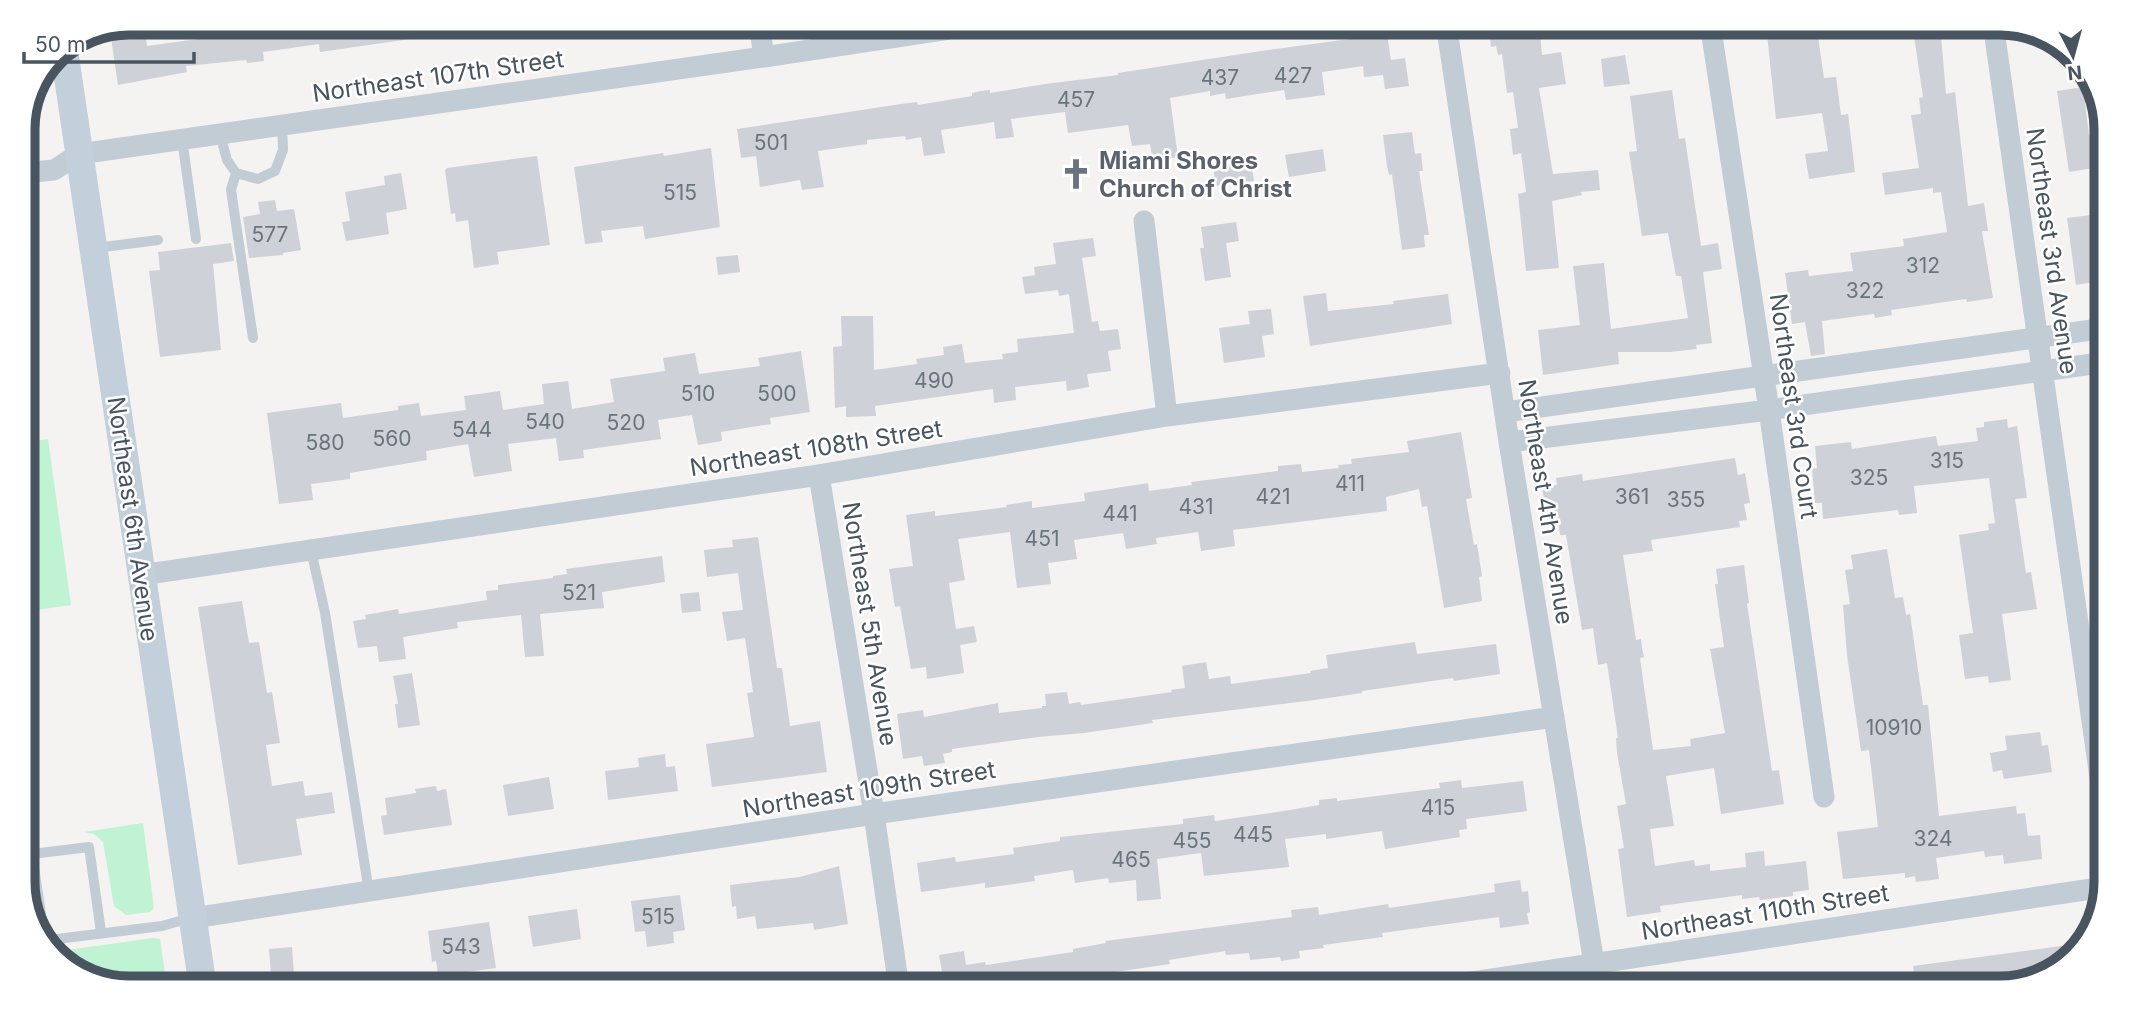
<svg xmlns="http://www.w3.org/2000/svg" width="2129" height="1011" viewBox="0 0 2129 1011" font-family="Inter,sans-serif">
<rect width="100%" height="100%" fill="#f5f2f2"/>
<path fill="#c0f3d4" d="M48,439L71,605L23,612V442Z
M143,823L154,908L150,912L126,915L114,906L103,842L94,834L84,832Z
M153,938L160,939L167,988H129L82,977L53,952Z"/>
<path fill="#ced1d7" d="M129,23H144L147,46L242,33L241,26L266,23H444L445,34L320,52L319,44L263,52L264,61L247,63L246,60L186,66L187,72L118,85L110,31Z
M1499,23H1539L1542,55L1561,52L1566,84L1539,88L1553,174L1598,170L1600,190L1581,192L1582,195L1552,201L1559,268L1526,271L1518,194L1526,192L1521,153L1513,155L1510,129L1518,128L1513,92L1507,93L1502,54L1498,55L1496,46L1491,47L1489,30L1500,28Z
M1785,23H1816L1824,78L1836,77L1841,115L1848,114L1855,172L1809,179L1805,154L1828,151L1822,113L1776,119L1766,25Z
M1912,23H1940L1946,94L1955,92L1968,206L1984,203L1988,231H1982L1993,298L1967,302L1966,299L1891,310L1892,315L1875,318L1874,314L1822,321L1825,354L1811,356L1805,322L1792,324L1785,273L1808,270L1809,276L1853,271L1850,253L1904,246L1903,239L1947,232L1941,192L1933,193V188L1885,195L1882,173L1919,168L1911,115L1921,114L1919,98L1923,97Z
M1387,34L1391,60L1405,58L1409,86L1385,89L1383,75L1364,77L1363,66L1322,72L1325,95L1286,100L1284,90L1226,99L1225,93L1210,96V91L1170,98L1178,157L1153,161L1150,144L1132,146L1128,125L1068,133L1065,112L1011,119L1014,137L996,139L994,122L941,130L945,153L924,156L921,137L906,140L905,136L867,140V144L818,151L824,187L802,190L800,180L760,187L756,156L741,158L737,129L901,104L917,102L918,105L972,96V93L981,91L990,90V93L1045,84L1118,75V73L1261,51Z
M1625,55L1630,84L1604,87L1601,59Z
M2083,87L2089,135L2106,132V166L2069,172L2057,91Z
M1672,90L1679,139L1685,138L1701,246L1718,243L1722,269L1703,272L1712,343L1696,345L1697,349L1670,352H1618L1619,364L1543,375L1538,330L1580,325L1573,266L1604,263L1611,329L1688,318L1681,276H1676L1668,233L1642,236L1629,152L1637,151L1630,96Z
M1412,132L1415,154L1421,153L1423,171H1419L1429,235H1424L1425,247L1402,250L1392,174L1389,175L1387,166L1383,135Z
M711,148L720,227L645,239L643,226L601,231L603,242L585,244L574,167L663,153L664,156Z
M1323,149L1326,171L1289,177L1285,155Z
M537,156L550,245L497,252L499,264L474,268L468,220L456,222L455,213L451,214L445,170L447,168Z
M1251,160L1254,181L1216,186L1213,166Z
M401,173L407,209L386,213L389,234L346,241L342,222L350,221L345,192L385,185L384,176Z
M275,200L277,211L294,209L301,250L283,253V255L249,258L243,217L260,214L258,202Z
M2106,213V280L2076,285L2067,218Z
M1236,222L1239,241L1226,243L1231,277L1205,281L1200,248H1204L1201,227Z
M1093,238L1096,256L1082,258L1092,322L1098,321L1100,331L1118,329L1121,349L1108,351L1111,371L1087,374L1089,387L1067,391L1066,381L1015,387L1016,400L994,403L993,389L875,406L876,416L846,417V406L835,408L833,347L842,346L841,316H873L874,370L917,364L916,359L944,355L943,347L962,344L965,363L1003,359L1002,354L1018,352L1017,339L1074,333L1069,294L1059,296L1058,290L1025,294L1022,277L1035,275L1034,267L1056,264L1053,243Z
M231,243L234,261L213,264L221,350L160,357L149,271L160,270L158,252Z
M738,255L740,272L718,275L716,257Z
M1326,293L1328,311L1394,304L1393,301L1448,294L1452,324L1310,346L1303,296Z
M1271,309L1274,334L1262,336L1265,357L1224,363L1219,328L1250,324L1248,311Z
M801,351L810,412L770,418L771,424L721,432L722,441L698,445L692,415L658,420L661,439L583,450L584,458L559,461L556,438L508,444L512,471L474,477L468,444L426,451L427,460L350,473V479L311,484L313,500L279,504L267,413L341,403L343,418L398,410V406L419,403L421,416L466,410L464,396L500,391L503,410L544,404L542,384L568,381L572,409L614,402L610,379L665,371L663,358L695,353L699,374L760,366L758,358Z
M2007,419L2008,428L2017,426L2027,498L2015,499L2026,573L2031,572L2037,609L2002,614L2011,680L1989,683L1988,676L1965,679L1959,635L1973,633L1959,535L1989,530L1988,524L1995,523L1989,478L1914,486L1917,513L1899,515L1898,510L1823,519L1822,503H1815L1812,469L1817,468L1815,446L1851,442L1852,449L1936,436L1938,446L1978,441L1976,428L1984,427V422Z
M1461,432L1472,498L1466,499L1474,545L1477,544L1482,576L1479,577L1482,601L1444,608L1427,506L1422,507L1419,489L1386,497L1387,511L1233,530L1235,546L1201,551L1198,532L1156,538L1157,544L1126,549L1123,533L1074,540L1077,559L1048,563L1051,584L1017,588L1010,532L958,539L965,580L949,583L956,629L974,626L977,642L960,645L964,673L927,679L926,667L911,669L900,606L895,607L889,569L913,566L906,515L935,511V516L1007,507L1006,505L1032,501V508L1085,501L1084,493L1148,483L1149,491L1192,485L1191,482L1278,471V466L1301,464L1302,472L1339,468L1338,465L1352,464L1351,459L1409,452L1407,441Z
M1735,458L1738,475L1745,473L1750,503L1744,504L1747,520L1739,521L1740,527L1651,540L1653,551L1623,555L1636,640L1641,639L1642,648L1644,657L1640,658L1653,750L1691,746L1690,739L1725,733L1710,649L1724,647L1715,584H1718L1716,569L1744,565L1749,603L1747,604L1772,771L1779,770L1784,804L1721,814L1714,768L1666,776L1674,826L1650,829L1655,866L1694,860L1695,866L1710,864V871L1746,867L1745,853L1764,851L1765,866L1806,861L1809,890L1793,892V896L1760,900L1759,897L1742,899V895L1660,906L1661,912L1627,917L1618,849L1624,848L1617,806L1626,804L1617,753L1616,738H1618L1607,663L1598,665L1593,628L1582,630L1566,535H1560L1557,513L1546,514L1542,487L1557,485L1556,478L1582,474L1583,481Z
M758,537L777,668H782L790,726L820,721L827,772L712,787L706,744L754,737L747,693L753,692L745,638L727,641L722,612L743,610L738,573L707,577L704,550L733,547L732,540Z
M1887,549L1895,598L1903,597L1906,615L1910,614L1923,705H1928L1939,816L2016,806L2017,814L2025,813L2028,836L2040,835L2042,859L2004,864L2003,855L1985,857L1984,851L1936,858L1939,879L1916,882L1915,876L1905,878V873L1843,879L1837,832L1878,827L1869,750L1861,751L1847,655L1843,605L1850,604L1845,570L1853,569L1851,555Z
M662,556L665,582L602,592L604,608L540,614L544,656L525,657L521,615L457,622L458,628L403,637L406,659L379,662L377,646L358,648L353,621L366,619L365,615L398,609L399,614L487,600L486,591L498,590V585L553,578V576L567,574L566,569Z
M699,592L701,611L682,613L680,594Z
M242,601L249,643L259,642L267,693L272,692L280,743L266,745L272,786L303,781L305,796L332,792L335,813L296,819L302,855L238,865L198,607Z
M1415,642L1417,654L1496,644L1500,674L1454,681L1453,678L1362,691V693L1315,700L1152,720L1153,723L1084,733L1038,737L952,749V752L943,754L945,763L924,766L922,756L903,759L897,714L923,710L924,717L998,703L999,713L1042,708V706H1046L1045,694L1067,692L1069,704L1080,702L1081,705L1172,692L1171,690L1185,688L1182,666L1206,662L1209,679L1230,676L1231,684L1311,673L1310,671L1328,668L1326,655Z
M412,673L420,725L398,728L395,704H398L393,676Z
M2040,732L2042,746L2048,745L2052,772L2004,779L2002,770L1993,772L1990,753L2007,750L2005,736Z
M665,754L666,767L675,766L678,791L608,800L605,771L639,767L638,758Z
M549,777L554,809L508,816L503,785Z
M1461,780L1462,788L1523,781L1527,811L1466,819L1467,829L1459,830L1460,837L1385,849L1382,831L1326,839V834L1285,839L1289,867L1204,876L1201,853L1157,859L1161,899L1137,901L1136,880L1109,883L1108,878L1075,883L1073,870L1034,876L1035,881L985,888V883L921,892L917,863L955,857L956,862L1014,854L1013,848L1060,841V837L1183,824V819L1214,815L1215,821L1290,810L1319,805V800L1337,798V801L1440,788L1439,783Z
M436,786L437,791L446,789L452,825L384,835L381,816L387,815L385,798L416,793L415,789Z
M839,866L848,924L814,930L813,923L757,929L755,916L737,919L736,906L732,907L730,885L800,877Z
M1520,880L1522,892L1528,891L1530,912L1527,913L1529,924L1500,928L1499,917L1382,933L1383,937L1323,945L1324,948L1299,951L1300,958L1281,961L1280,957L1250,960L1249,953L1226,955L1225,951L1169,960L1170,964L1032,984L1033,988H945L939,955L964,951L966,965L985,962L986,965L1073,952V949L1106,943L1105,941L1292,917L1291,910L1318,907L1319,915L1388,904L1389,908L1495,892L1494,884Z
M680,895L685,930L673,932L674,943L647,947L645,931L635,932L631,901Z
M577,909L581,939L533,947L528,916Z
M489,922L496,968L460,973V977L439,980L436,961L432,962L428,931Z
M2083,943L2059,971L2000,988H1916L1913,966Z
M292,947L295,988H272L269,949Z"/>
<g fill="none" stroke-linecap="round" stroke-linejoin="round">
<path stroke="#c2ccd4" stroke-width="10" d="M220,134L227,160L236,173L258,179L275,171L283,150L282,125
M182,139L196,239
M236,173L231,190L253,338
M96,248L158,240
M311,550L325,613L369,892
M32,854L89,847L101,932
M23,855L32,854L45,940
M41,941L162,926L190,918"/>
<path stroke="#c2ccd4" stroke-width="21" d="M759,23L764,57
M1446,23L1509,442L1598,988
M1710,23L1769,410L1824,797
M1993,23L2106,820
M23,173L54,170L79,154L764,57L989,23
M1144,221L1167,416
M1505,412L2106,328
M1509,442L1769,410L2106,362
M819,475L874,814L899,988
M141,575L819,475L1167,416L1500,373
M193,918L874,814L1554,717
M1432,988L2105,887"/>
<path stroke="#c4cfdc" stroke-width="28" d="M64,50L203,988"/>
</g>
<defs>
<symbol id="church-bare" viewBox="-9 -9 18 18"><path d="M-1.2-6h2.4v3.5h3.3v2.4h-3.3V6h-2.4V-.1h-3.3v-2.4h3.3Z" fill="#6b7280" stroke="#fff" stroke-width="2.5" paint-order="stroke"/></symbol>
</defs>
<g fill-rule="evenodd">
<use href="#church-bare" x="1054" y="152" width="44" height="44"/>
</g>
<g text-anchor="middle" dominant-baseline="central" stroke-width="5" stroke-linejoin="round" paint-order="stroke">
<g font-size="21" fill="#6a747e">
<text x="1293" y="75">427</text>
<text x="1220" y="77">437</text>
<text x="1076" y="99">457</text>
<text x="771" y="142">501</text>
<text x="680" y="192">515</text>
<text x="270" y="234">577</text>
<text x="1923" y="265">312</text>
<text x="1865" y="290">322</text>
<text x="934" y="380">490</text>
<text x="698" y="393">510</text>
<text x="777" y="393">500</text>
<text x="545" y="421">540</text>
<text x="626" y="422">520</text>
<text x="472" y="429">544</text>
<text x="392" y="438">560</text>
<text x="325" y="442">580</text>
<text x="1947" y="460">315</text>
<text x="1869" y="477">325</text>
<text x="1350" y="483">411</text>
<text x="1273" y="496">421</text>
<text x="1632" y="496">361</text>
<text x="1686" y="499">355</text>
<text x="1196" y="506">431</text>
<text x="1120" y="513">441</text>
<text x="1042" y="538">451</text>
<text x="579" y="592">521</text>
<text x="1894" y="727">10910</text>
<text x="1438" y="807">415</text>
<text x="1253" y="834">445</text>
<text x="1933" y="838">324</text>
<text x="1192" y="840">455</text>
<text x="1131" y="859">465</text>
<text x="658" y="916">515</text>
<text x="461" y="946">543</text>
</g>
<g font-size="24" fill="#485561" stroke="#fff">
<text transform="translate(438 76) rotate(-8)">Northeast 107th Street</text>
<text transform="translate(2052 251) rotate(82)">Northeast 3rd Avenue</text>
<text transform="translate(1794 406) rotate(82)">Northeast 3rd Court</text>
<text transform="translate(816 448) rotate(-9)">Northeast 108th Street</text>
<text transform="translate(1546 502) rotate(81)">Northeast 4th Avenue</text>
<text transform="translate(133 519) rotate(82)">Northeast 6th Avenue</text>
<text transform="translate(870 624) rotate(81)">Northeast 5th Avenue</text>
<text transform="translate(869 789) rotate(-9)">Northeast 109th Street</text>
<text transform="translate(1765 912) rotate(-9)">Northeast 110th Street</text>
</g>
<g font-size="24" font-weight="bold" fill="#5b616d" stroke="#fff" text-anchor="start">
<text x="1099" y="160">Miami Shores<tspan x="1099" dy="28">Church of Christ</tspan></text>
</g>
</g>
<path d="M0 0H2129V1011H0ZM129 35H2000A94 94 0 0 1 2094 129V882A94 94 0 0 1 2000 976H129A94 94 0 0 1 35 882V129A94 94 0 0 1 129 35Z" fill="#fff" fill-rule="evenodd"/>
<path fill="none" stroke="#485561" stroke-width="9" d="M129 35H2000A94 94 0 0 1 2094 129V882A94 94 0 0 1 2000 976H129A94 94 0 0 1 35 882V129A94 94 0 0 1 129 35Z"/>
<g transform="translate(2073 56) rotate(174)" stroke="#ffffff" stroke-width="5" paint-order="stroke">
<path d="M0-5L12 26L0 18L-12 26Z" fill="#485561"/>
<text y="-10" font-size="19" font-weight="bold" text-anchor="middle" fill="#485561">N</text>
</g>
<path d="M24 52v10h170v-10" fill="none" stroke="#485561" stroke-width="3.5"/>
<text x="35" y="52" font-size="21" fill="#485561" stroke="#ffffff" stroke-width="5" paint-order="stroke">50 m</text>
</svg>
